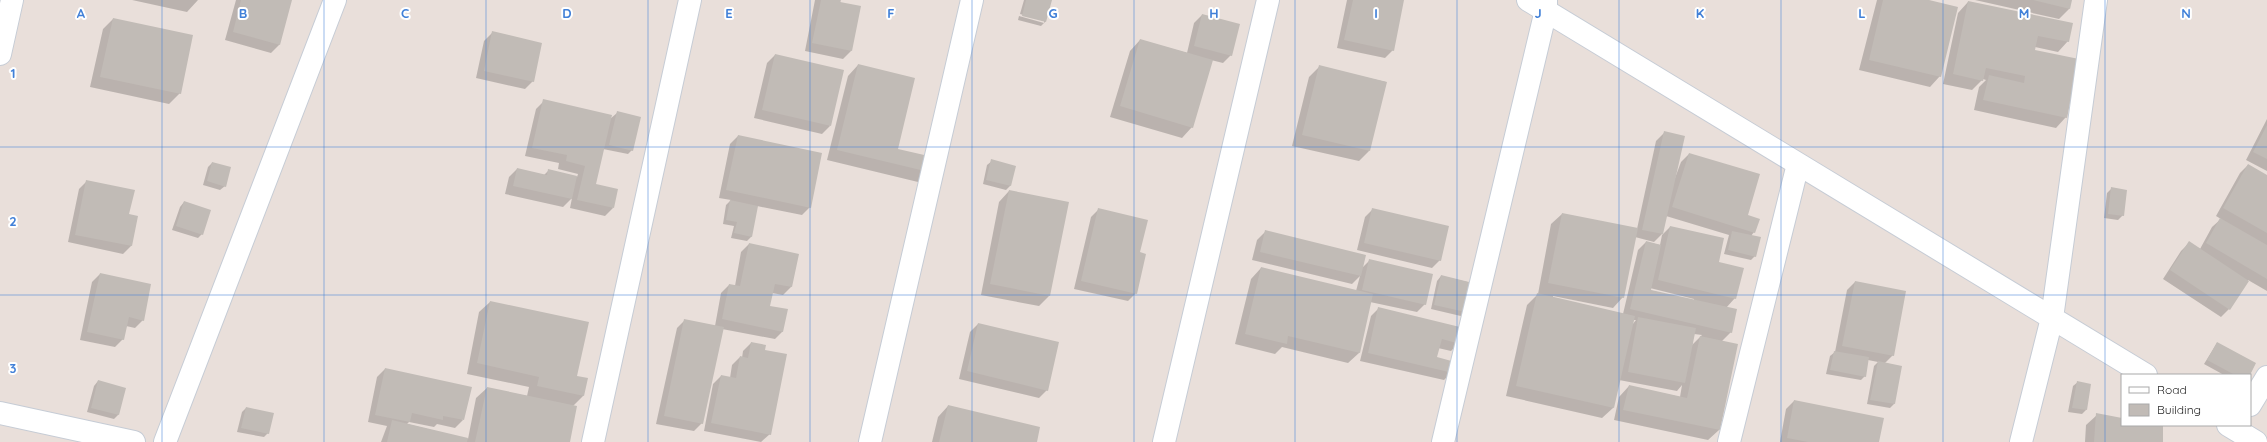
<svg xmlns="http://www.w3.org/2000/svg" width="2267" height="442" viewBox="0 0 2267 442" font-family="Quicksand,sans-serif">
<rect width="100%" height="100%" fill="#e9dfda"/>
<path fill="#0003" fill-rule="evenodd" d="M132,0H198L187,12Z
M236,0H291L279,45L271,53L225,40Z
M815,0H840L851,51L843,59L805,51Z
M1024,0H1051L1045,22L1041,26L1018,20L1019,16L1044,23V21L1020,14Z
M1347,0H1403L1393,50L1385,58L1337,48Z
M1877,0H1925L1940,76L1930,87L1859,70Z
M1975,0H2071L2069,9L2059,19Z
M1968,2L2068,41L2058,52L2035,47L2034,51L2066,117L2056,128L1974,110L1979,87L1986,80L1983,79L1972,90L1943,84L1958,13Z
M1202,15L1231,55L1223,63L1211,60L1192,127L1182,138L1110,117L1130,51L1140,40L1187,53L1194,23Z
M113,19L180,93L169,104L90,87L103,29Z
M492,33L533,81L525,89L476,78L484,41Z
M775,55L830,126L822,134L754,118L767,63Z
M858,65L897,150L928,172L918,182L827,160L848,76Z
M1319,67L1386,82L1369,151L1359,161L1292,146L1309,77Z
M544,101L610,119L617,113L632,150L628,154L603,149L595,184L613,208L605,216L570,208L572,198L563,207L505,194L509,177L517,169L544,175L549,170L577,177L578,174L558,169L559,163L525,156L536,109Z
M2267,119V171L2246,160Z
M1664,133L1675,178L1681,162L1689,154L1746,216L1754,232L1751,236L1755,256L1751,260L1724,254L1729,235L1666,216L1662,234L1654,242L1635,237L1623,297L1613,308L1553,296V298L1623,314L1638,250L1646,242L1660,245L1662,235L1670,227L1718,263L1735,298L1726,308L1731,332L1722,341L1719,430L1708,440L1614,420L1619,397L1629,386L1680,397L1682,385L1677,391L1619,380L1613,408L1602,418L1506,396L1527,305L1538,294L1551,224L1562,214L1637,229L1656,141ZM1650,288L1694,299V301L1649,290ZM1633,320H1636L1632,325ZM1694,334L1702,335L1692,345Z
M738,136L810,207L802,215L757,206L751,237L747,241L731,238L734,226L723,224L726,205L731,200L719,198L730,144Z
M992,161L1015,167L1010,186L1006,190L983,184L987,165Z
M212,163L225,186L220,190L203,185L208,167Z
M2248,165L2267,176V291L2248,280L2229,309L2221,317L2163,279L2181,251L2189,243L2200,249L2212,227L2221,219L2216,216L2240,173Z
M87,181L128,215L137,217L131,246L123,254L68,242L79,189Z
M2112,188L2123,215L2118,220L2104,218L2107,193Z
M1009,191L1049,296L1039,306L981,295L999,202Z
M184,202L202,234L198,238L172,230L180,207Z
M1099,209L1136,293L1128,301L1074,289L1091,217Z
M1373,209L1440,260L1432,268L1357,250L1365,217Z
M1265,232L1362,268L1370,260L1425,304L1417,312L1370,302L1359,353L1348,363L1282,347L1275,354L1235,344L1251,279L1261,268L1356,291L1360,276L1352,284L1252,260L1257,240Z
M749,244L798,255L791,287L783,295L772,293L769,306L783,331L775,339L722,329L702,423L694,431L656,424L677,328L685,320L715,326L721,293L729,285L735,286L741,252Z
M100,274L143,320L135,328L126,326L123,339L115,347L80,340L92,282Z
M1441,276L1476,284L1465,317L1431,309L1437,281Z
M1855,282L1893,355L1885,363L1901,367L1894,404L1890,408L1867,404L1874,366L1878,362L1868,360L1865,376L1861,380L1826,374L1830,356L1835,352L1847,290Z
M490,302L576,377L587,379L583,396L573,406L569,442H381L387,426L368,422L377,377L385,369L463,420L455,428L437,424L434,427L409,422L407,424L468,439L476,398L487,388L527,396L529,387L467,374L479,312Z
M1379,308L1459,343L1451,351L1438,348L1436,358L1452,372L1444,380L1360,361L1371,316Z
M978,324L1047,390L1039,398L959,379L970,332Z
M751,343L770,434L761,442L704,431L713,384L721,376L730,378L732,365L740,357L742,358L743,351Z
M2217,343L2249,375H2224L2204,364Z
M98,381L125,389L118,415L114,419L87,412L94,386Z
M2078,382L2086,410L2082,414L2068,412L2073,386Z
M1794,401L1878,442H1780L1786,409Z
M948,406L1036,442H932L938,417Z
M246,408L268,433L264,437L237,432L242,412Z
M2097,415L2122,419V425L2162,427V442H2085L2086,425Z"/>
<path fill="#c1bbb6" d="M241,0H292L280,45L233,32Z
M821,0H841L840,2L861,6L852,51L812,43Z
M1026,0H1052L1046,22L1022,16Z
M1353,0H1404L1394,51L1344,40Z
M1883,0H1929L1958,7L1941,77L1869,60Z
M2033,0H2072L2070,9Z
M1968,1L2073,23L2069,42L2038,36L2035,50L2079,59L2067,118L1983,100L1989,75L2024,83L2025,76L1986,68L1983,81L1953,74Z
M1202,14L1240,24L1232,56L1194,46Z
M113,18L193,35L181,94L100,77Z
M492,31L542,43L534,82L484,71Z
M1140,39L1213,60L1193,128L1120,106Z
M775,54L844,70L831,126L762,110Z
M858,64L915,78L898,149L933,157L929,172L837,150Z
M1319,65L1387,82L1370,151L1302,135Z
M543,99L612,115L596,184L618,189L614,208L577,200L585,166L566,161L567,155L532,148Z
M617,111L641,117L633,151L609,145Z
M2267,125V159L2253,152Z
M1664,131L1685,136L1663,234L1642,230Z
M738,135L822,153L811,208L726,190Z
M1689,153L1760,174L1748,215L1760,219L1755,233L1672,207Z
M991,159L1016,166L1011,186L986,180Z
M212,162L231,167L226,187L207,181Z
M2248,164L2267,175V233L2223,208Z
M517,168L547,175L548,169L577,176L572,199L513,186Z
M86,180L135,190L129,214L138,216L132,246L75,235Z
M2111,187L2127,190L2124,216L2108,214Z
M1009,190L1069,202L1050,296L990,284Z
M730,200L758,206L752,237L734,233L737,222L726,220Z
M184,201L211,210L203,235L176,226Z
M1098,208L1148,220L1140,252L1146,254L1137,294L1081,281Z
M1372,208L1449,226L1441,261L1364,243Z
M1562,213L1638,228L1624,298L1548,283Z
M2220,218L2267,245V279L2206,243Z
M1670,226L1724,238L1719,262L1744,268L1736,299L1658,280Z
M1265,230L1366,255L1361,276L1260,252Z
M1732,231L1761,237L1756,257L1728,250Z
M1646,241L1661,245L1651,290L1737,309L1732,333L1630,309Z
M2189,241L2249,281L2230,310L2170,270Z
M749,243L799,254L792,287L775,284L770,306L788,309L783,332L722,319L729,284L740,286Z
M1369,259L1433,274L1426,305L1362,290Z
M1261,267L1373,294L1360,353L1288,336L1287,344L1245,334Z
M100,273L151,284L144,321L129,317L124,340L87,332Z
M1441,275L1477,284L1470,313L1434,305Z
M1855,281L1906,291L1894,356L1842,346Z
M1537,293L1635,316L1614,408L1516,386Z
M490,301L589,322L577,376L588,378L584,396L537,386L539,377L477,363Z
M1378,307L1464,328L1460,344L1442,339L1437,357L1455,362L1453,373L1368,353Z
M1638,317L1696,328L1685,383L1628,372Z
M684,319L724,327L703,424L664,416Z
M978,323L1059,342L1048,391L967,371Z
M1700,336L1738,344L1720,430L1623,410L1629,385L1687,398Z
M751,342L766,345L765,350L787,354L771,435L711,423L721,375L736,378L740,356L748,358Z
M2217,342L2256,363L2250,375H2235L2207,360Z
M1834,351L1869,357L1866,377L1830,370Z
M1878,361L1902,366L1895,404L1870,400Z
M385,368L472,387L464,420L443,416V420L412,413L410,422L375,415Z
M98,380L126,388L119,415L91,408Z
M2077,381L2091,384L2087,410L2072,408Z
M487,387L577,406L570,442H475Z
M1794,400L1884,418L1879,442H1808L1787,438Z
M948,405L1040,427L1037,442H939Z
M246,407L274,413L269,434L241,428Z
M2096,413L2122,418V425L2163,426V442H2094Z
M392,420L468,438L467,442H387Z"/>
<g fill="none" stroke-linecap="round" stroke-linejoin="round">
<defs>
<path id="minor" d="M1528,0L2146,375
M0,54L12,0
M2250,405L2267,377
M0,413L134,442
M2228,425L2256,442
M593,442L690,0
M870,442L972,0
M1164,442L1268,0
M1443,442L1546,10V0
M1729,442L1798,164
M2021,442L2052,318L2096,0"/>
<path id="secondary" d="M165,442L335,0"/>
</defs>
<use href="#minor" stroke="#c6ccd5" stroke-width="24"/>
<use href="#secondary" stroke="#c6ccd5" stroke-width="24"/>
<use href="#minor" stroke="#fff" stroke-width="22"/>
<use href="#secondary" stroke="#fff" stroke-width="22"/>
</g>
<path fill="none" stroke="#4180d8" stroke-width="1" stroke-opacity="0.55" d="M162,0V442M324,0V442M486,0V442M648,0V442M810,0V442M972,0V442M1134,0V442M1295,0V442M1457,0V442M1619,0V442M1781,0V442M1943,0V442M2105,0V442M0,147H2267M0,295H2267"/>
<g font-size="13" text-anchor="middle" font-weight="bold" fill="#4180d8" stroke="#fff" stroke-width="4" stroke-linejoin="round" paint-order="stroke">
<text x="81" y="18">A</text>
<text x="243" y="18">B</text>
<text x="405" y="18">C</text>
<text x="567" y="18">D</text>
<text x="729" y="18">E</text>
<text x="891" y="18">F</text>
<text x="1053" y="18">G</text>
<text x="1214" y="18">H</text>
<text x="1376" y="18">I</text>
<text x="1538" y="18">J</text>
<text x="1700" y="18">K</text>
<text x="1862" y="18">L</text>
<text x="2024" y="18">M</text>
<text x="2186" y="18">N</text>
<text x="13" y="78">1</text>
<text x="13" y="226">2</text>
<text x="13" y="373">3</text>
</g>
<rect x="2121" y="374" width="130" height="52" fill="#ffffff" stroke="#a9a9a9"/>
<rect x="2129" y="387" width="20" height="6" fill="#ffffff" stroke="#a9a9a9"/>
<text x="2157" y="394" font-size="12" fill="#282828">Road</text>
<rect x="2129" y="404" width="20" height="12" fill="#c1bbb6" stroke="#a9a9a9"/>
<text x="2157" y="414" font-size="12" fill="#282828">Building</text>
</svg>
